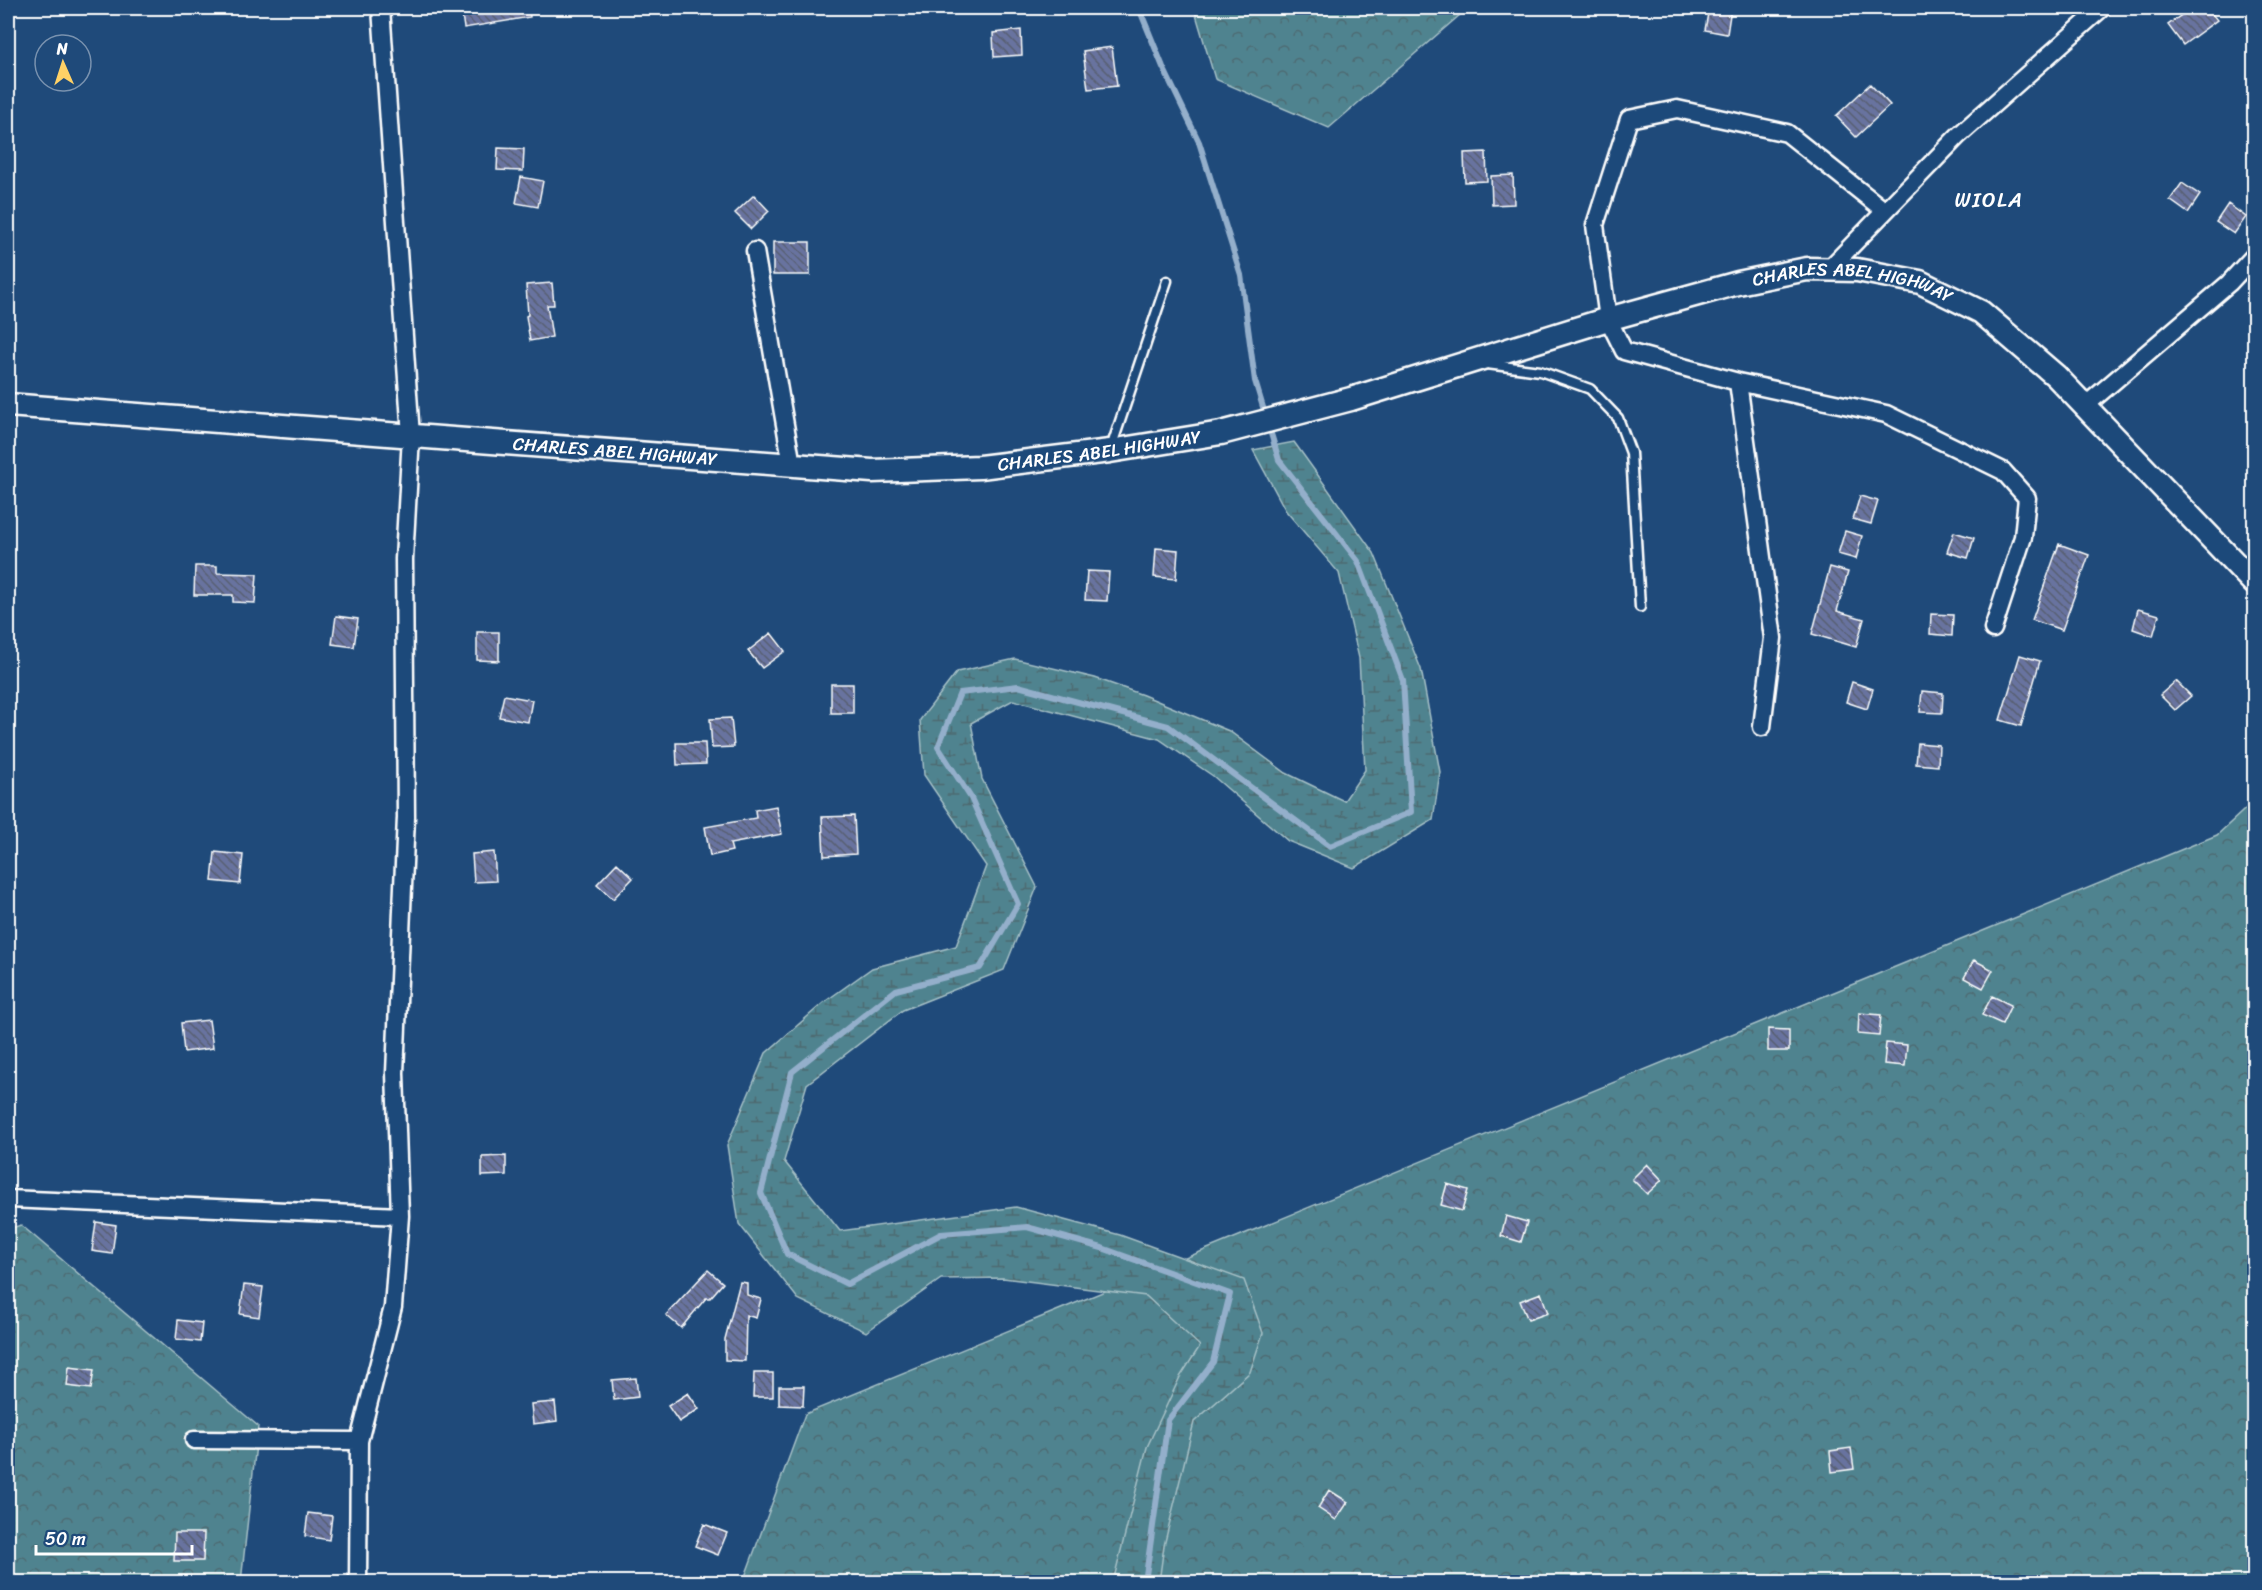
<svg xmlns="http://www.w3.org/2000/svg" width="2262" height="1590" viewBox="0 0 2262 1590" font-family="Sriracha,sans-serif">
<defs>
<pattern id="forest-crowns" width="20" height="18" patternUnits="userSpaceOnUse" patternTransform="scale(1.5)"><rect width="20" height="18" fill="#4f838f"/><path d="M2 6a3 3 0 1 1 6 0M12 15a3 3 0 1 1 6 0" fill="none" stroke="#4e6a71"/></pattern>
<pattern id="wetland-marsh" width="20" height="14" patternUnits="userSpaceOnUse" patternTransform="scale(1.5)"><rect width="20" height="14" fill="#4f838f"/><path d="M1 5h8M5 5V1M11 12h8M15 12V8" fill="none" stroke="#4e6a71"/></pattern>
<pattern id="building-back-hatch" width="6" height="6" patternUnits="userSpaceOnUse" patternTransform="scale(1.5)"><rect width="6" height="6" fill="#67739f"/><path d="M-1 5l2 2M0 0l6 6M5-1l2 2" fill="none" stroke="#585e71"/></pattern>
</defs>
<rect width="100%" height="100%" fill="#1f4a7a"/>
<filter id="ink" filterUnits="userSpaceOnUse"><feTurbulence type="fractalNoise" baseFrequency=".0167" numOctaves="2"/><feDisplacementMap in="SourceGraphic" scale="12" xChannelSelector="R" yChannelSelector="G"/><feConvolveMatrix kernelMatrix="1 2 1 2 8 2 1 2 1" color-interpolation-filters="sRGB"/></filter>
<g filter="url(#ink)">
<path fill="url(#forest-crowns)" stroke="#a7c1c7" stroke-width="1.5" d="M1194,8H1468L1329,128L1215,79Z
M2254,801V1582H743L805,1414L2217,835Z
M21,1225L258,1426L241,1582H8V1229Z"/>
<path fill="url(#wetland-marsh)" stroke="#a7c1c7" stroke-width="1.5" d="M1294,442L1374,553L1421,669L1440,772L1433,820L1354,868L1288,841L1213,776L1159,739L1013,700L971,723L982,779L1037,887L1004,970L903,1010L807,1084L784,1161L840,1231L1016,1207L1120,1235L1244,1280L1263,1333L1250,1372L1194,1422L1164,1546L1159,1582H1113L1147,1447L1180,1377L1200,1346L1146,1296L1003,1278L941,1279L866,1332L798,1299L739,1224L727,1145L766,1053L823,1003L872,968L956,946L986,866L924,775L920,720L957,672L1015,659L1095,678L1143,695L1229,731L1286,773L1344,801L1365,770L1359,658L1339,573L1286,511L1253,450Z"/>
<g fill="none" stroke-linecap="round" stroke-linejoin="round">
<path stroke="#94afcb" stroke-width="6" d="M1139,8L1163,67L1199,142L1241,275L1255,381L1279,460L1358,561L1403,680L1411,812L1330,846L1168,726L1018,686L960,693L938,747L971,798L1018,904L980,968L896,990L792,1072L761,1193L787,1254L847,1284L941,1234L1027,1227L1102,1248L1230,1294L1213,1362L1168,1420L1145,1582"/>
</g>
<path fill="url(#building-back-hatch)" stroke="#fff" stroke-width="1.5" d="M461,8H529L530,17L464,28Z
M1709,8H1731L1727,34L1705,30Z
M2191,8H2207L2217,20L2183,45L2168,25Z
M1021,30L1022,55L994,57L993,33Z
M1112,47L1117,86L1088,89L1083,51Z
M1870,84L1890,105L1856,137L1836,116Z
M498,148L524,149L523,171L497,170Z
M1486,152L1487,181L1465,182L1464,153Z
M1513,175L1514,204L1492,205L1491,176Z
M521,177L543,181L538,207L516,203Z
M2182,183L2200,195L2188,213L2170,200Z
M754,195L769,211L751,229L735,213Z
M2228,204L2246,217L2234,234L2216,222Z
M773,242H810V275H773Z
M552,283L554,305H547L552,337L530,341L526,316L528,315L526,285Z
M1860,496L1878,501L1871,524L1853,519Z
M1845,531L1862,536L1856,559L1838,554Z
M1954,532L1974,538L1968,558L1947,552Z
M2059,544L2089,555L2062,630L2032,620Z
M1156,548L1178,550L1176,579L1154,577Z
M195,566H217V573L257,574L255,603L233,602V595H194Z
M1830,567L1848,572L1837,611L1864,619L1856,647L1812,634Z
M1087,571L1109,572L1107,601L1085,600Z
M2138,609L2159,615L2153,636L2133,629Z
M1931,614L1953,615L1952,636L1930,634Z
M336,616L358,619L354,647L332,644Z
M477,632H499V661L477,660Z
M771,633L785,651L762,668L748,651Z
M2020,655L2040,661L2021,726L2000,720Z
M2176,681L2191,696L2175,710L2160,695Z
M1852,682L1873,689L1867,709L1846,702Z
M831,684H853V713H831Z
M1922,691L1943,693L1942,713L1920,712Z
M504,695L532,700L528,722L499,717Z
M731,718L734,747L712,748L710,719Z
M676,743H705L706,764L677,765Z
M1918,743L1939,745L1938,766L1916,764Z
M776,806L782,834L730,844L732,851L710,856L705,827L756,818L755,810Z
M854,816L856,854L824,856L822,817Z
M215,852L243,855L240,884L212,881Z
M494,852L496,881L474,882L472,854Z
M617,863L633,878L613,899L597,884Z
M1974,960L1993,970L1983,988L1964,978Z
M1992,996L2011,1005L2002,1024L1982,1015Z
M1859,1013L1881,1015L1879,1036L1858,1034Z
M209,1020L213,1048L184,1052L181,1023Z
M1768,1029L1789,1030V1051H1768Z
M1886,1043L1907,1045L1905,1066L1884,1064Z
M506,1156V1175L482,1176V1157Z
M1647,1164L1662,1180L1647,1194L1632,1179Z
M1447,1184L1468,1190L1462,1211L1441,1205Z
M1506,1216L1527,1222L1521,1242L1501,1236Z
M96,1222L116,1225L112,1254L92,1251Z
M708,1270L723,1283L710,1298H706L681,1328L666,1315Z
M740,1282L747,1283V1295L761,1299L756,1318L746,1315L745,1361L725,1360V1339Z
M244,1285L263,1287L259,1317L240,1314Z
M1541,1293L1548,1313L1528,1320L1520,1301Z
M178,1320L202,1323L200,1342L176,1339Z
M69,1367L94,1370L91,1389L67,1386Z
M754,1373H773V1397H753Z
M636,1378L638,1397L614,1400L612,1380Z
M779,1386H804L803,1406L779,1405Z
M688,1393L699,1409L679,1422L668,1406Z
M555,1402L557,1421L533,1424L531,1404Z
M1851,1448L1854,1469L1832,1472L1830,1451Z
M1329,1490L1348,1502L1336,1520L1318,1508Z
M308,1513L332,1516L329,1540L305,1536Z
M704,1524L727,1533L718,1555L695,1546Z
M175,1533H204L203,1561H174Z"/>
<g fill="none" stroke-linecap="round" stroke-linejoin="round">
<defs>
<path id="lane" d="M1487,364L1540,371L1590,389L1618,418L1631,453L1640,607
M1111,448L1167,281"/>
<path id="street" d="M755,251L792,465
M1829,269L1958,136L2102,8
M1738,382L1886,414L2003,471L2027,498L2023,537L1993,629
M2085,406L2229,283L2254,256
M1762,727L1773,638L1738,382L1624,351L1608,319L1595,225L1629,119L1677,109L1787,133L1885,211
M8,1199L400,1216
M194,1440L359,1441
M358,1582L359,1441L393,1307L400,1216L395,1073L406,817L404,559L411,436L381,8"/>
<g id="secondary">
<path id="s1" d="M8,405L872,471L980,467L1110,451L1221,433L1351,399L1608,319L1738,283L1807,269L1857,270L1920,282L1981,312L2056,376L2254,583"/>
</g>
</defs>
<use href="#lane" stroke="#fff" stroke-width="13"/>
<use href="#street" stroke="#fff" stroke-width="21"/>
<use href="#secondary" stroke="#fff" stroke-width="27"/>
<use href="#lane" stroke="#1f4a7a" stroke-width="8"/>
<use href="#street" stroke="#1f4a7a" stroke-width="16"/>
<use href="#secondary" stroke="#1f4a7a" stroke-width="22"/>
</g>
</g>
<g text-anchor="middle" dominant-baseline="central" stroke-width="5" stroke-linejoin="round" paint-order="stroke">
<g font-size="18" fill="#fff" stroke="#1f4a7a">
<text stroke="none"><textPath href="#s1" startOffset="1874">CHARLES ABEL HIGHWAY</textPath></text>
<text stroke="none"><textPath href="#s1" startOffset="609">CHARLES ABEL HIGHWAY</textPath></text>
<text stroke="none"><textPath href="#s1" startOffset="1095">CHARLES ABEL HIGHWAY</textPath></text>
</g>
<g font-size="21" letter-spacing="1.5" fill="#fff" stroke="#1f4a7a">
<text x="1989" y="200">WIOLA</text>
</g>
</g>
<rect width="2262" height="1590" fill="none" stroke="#1f4a7a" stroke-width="30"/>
<rect x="15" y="15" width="2232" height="1560" fill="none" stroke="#fff" stroke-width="2" filter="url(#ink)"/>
<g transform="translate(63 63) rotate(357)"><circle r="28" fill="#1f4a7a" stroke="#7992af" stroke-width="1.5"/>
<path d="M0-4.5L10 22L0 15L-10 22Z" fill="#ffd166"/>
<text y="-9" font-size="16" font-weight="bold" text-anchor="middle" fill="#ffffff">N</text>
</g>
<path d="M36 1545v9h156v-9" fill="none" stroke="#ffffff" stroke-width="3"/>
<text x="45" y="1545" font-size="18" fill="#ffffff" stroke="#1f4a7a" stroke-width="4.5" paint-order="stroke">50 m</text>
</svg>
